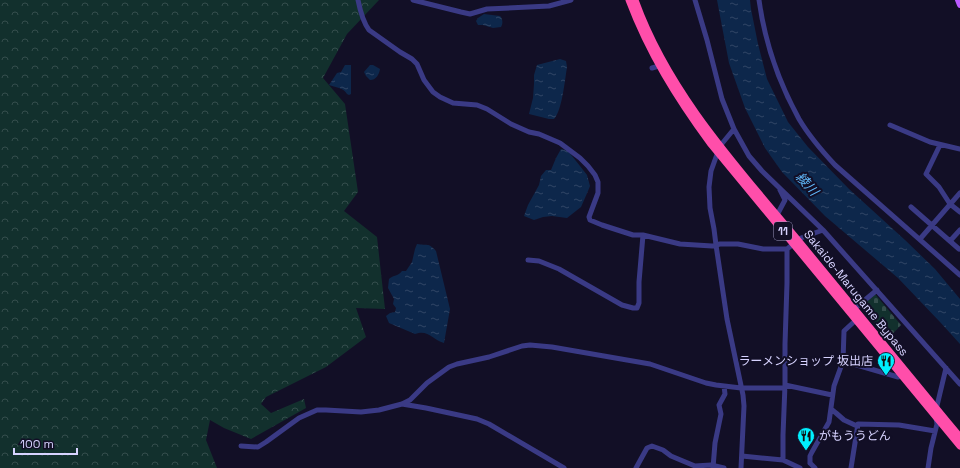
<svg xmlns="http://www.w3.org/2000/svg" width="960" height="468" viewBox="0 0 960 468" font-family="'Space Grotesk','Noto Sans JP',sans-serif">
<defs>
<pattern id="forest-crowns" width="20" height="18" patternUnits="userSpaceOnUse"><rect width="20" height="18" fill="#12302d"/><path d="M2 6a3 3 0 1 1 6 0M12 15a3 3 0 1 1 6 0" fill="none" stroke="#344d4c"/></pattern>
<pattern id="cemetery-stones" width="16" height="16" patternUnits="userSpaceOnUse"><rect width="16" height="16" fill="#12302d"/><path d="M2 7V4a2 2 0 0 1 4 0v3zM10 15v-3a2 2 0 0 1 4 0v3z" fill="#344d4c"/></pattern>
<pattern id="water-ripples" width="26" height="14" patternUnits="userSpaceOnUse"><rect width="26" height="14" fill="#0d274b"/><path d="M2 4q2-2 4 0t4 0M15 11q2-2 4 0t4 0" fill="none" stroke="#304566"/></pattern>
</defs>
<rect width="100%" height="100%" fill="#120f26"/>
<path fill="url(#forest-crowns)" d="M0,0H379L347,34L323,78L345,104L358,192L344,211L377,237L385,309L356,308L366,337L326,367L266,397L261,404L271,413L304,399L306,408L251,439L224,428L210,420L206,440L217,468H0Z"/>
<path fill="url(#cemetery-stones)" d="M875,294L901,325L888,339L861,306Z"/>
<path fill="url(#water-ripples)" d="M717,0H750L751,9L758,44L767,79L788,122L808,147L849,189L905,240L935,269L960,299V344L940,322L898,278L825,216L782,172L765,148L745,108L729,63Z
M484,14L500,16C503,19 503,24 501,27L493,28L483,25H478L476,21L478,18Z
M560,59L566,61L567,67C565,79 562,111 554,119H549L529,114L533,98L534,84V75L537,65Z
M345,65H351V94L349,95L347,94C344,88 335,87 329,85L337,73L341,72Z
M370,65H373L380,69C379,75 376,80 370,80L366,76L364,72Z
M561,149L568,151L580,166L587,175L590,186L588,191L581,207L567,218L552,216L543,217L534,220L524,216L528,205L539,185L541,176L546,170H551L556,158Z
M417,244C427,246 428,242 436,251L450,309L444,343C432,339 428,329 415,334L389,323L386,316L390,313L395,312L396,308L393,304L394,299L388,288L389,279C393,275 399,276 402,271H406L412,262L415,249Z"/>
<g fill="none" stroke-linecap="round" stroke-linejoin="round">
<path stroke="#3a3a85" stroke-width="5" d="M358,0C360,10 363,22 369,30L400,52L412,59L417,64L424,80L433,92L440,97L453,103L477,105L487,109L511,124L529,132L539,134L560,143L580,158L588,166L595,175L598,182V193L589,217L590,220L602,225L633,235H643L680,244L712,246L720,244H738L763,249H787L801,238L823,230
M413,0L461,12L470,14L487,9L549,6L571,0
M695,0L707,40L722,99L734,129L749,156L762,171L823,230L960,384
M759,0C765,44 778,81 799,119C809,136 822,151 835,165L960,275
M652,68L659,66
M890,125L930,142L960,149
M734,129L720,146L711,171L709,187L710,208L714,229L716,245L727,319L743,395L744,406L741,468
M940,145L926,174L939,187L950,204L960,212
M911,207L959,249
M777,215L785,200L780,190
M920,239L960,193
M950,241L960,230
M528,260L539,261L559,269L622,305L633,308H637L639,303V282L643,235
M854,309L877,290
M843,361L898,377
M785,385L832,395
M402,404L426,408L477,419L489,424L564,468
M831,409L836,413L844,420L857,426
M936,410L946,368
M241,446L258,447L266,442L299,418L317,410H326L361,412L379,410L402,404L410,400L427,383L449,367L457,364L489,357L522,346L530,345L552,347L650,364L706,383L716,385L741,388H785
M742,456L783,460L800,468
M783,460V435L785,385V344L787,283V249
M810,463V456L812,452L829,422L834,386L843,361L844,331L857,319
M810,463L815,468
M636,468L647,448L652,446L663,450L671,456L695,466L711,465L724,468
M713,468L715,443L721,414L719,405L725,394L724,386
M851,468L858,424L899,425L935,431
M928,468L931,448L937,424L936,418"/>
<path stroke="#bb5aff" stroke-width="6" d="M958,0L960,5"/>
<path stroke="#ff4eaa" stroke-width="7" d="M629,0C649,53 677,98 710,143L960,446
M635,0C668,92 735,165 797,239C851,304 905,371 960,437"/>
</g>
<defs>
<symbol id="restaurant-pin" viewBox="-11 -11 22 30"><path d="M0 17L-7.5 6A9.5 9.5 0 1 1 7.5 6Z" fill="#00effe" stroke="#120f26"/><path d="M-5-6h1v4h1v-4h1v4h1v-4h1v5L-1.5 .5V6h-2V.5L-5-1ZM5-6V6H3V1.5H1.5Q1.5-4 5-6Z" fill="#111"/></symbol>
</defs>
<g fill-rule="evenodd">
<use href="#restaurant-pin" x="876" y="351" width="20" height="27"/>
<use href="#restaurant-pin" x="796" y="426" width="20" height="27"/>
</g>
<g text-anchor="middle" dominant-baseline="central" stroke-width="4" stroke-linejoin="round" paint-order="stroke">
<rect fill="#120f26" stroke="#9c98be" stroke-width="1" x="774" y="222" width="18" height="18" rx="3"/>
<g font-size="11" font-weight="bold" fill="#d7d3ff">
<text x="783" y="231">11</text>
</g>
<g font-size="12" fill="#d7d3ff" stroke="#120f26">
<text transform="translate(856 293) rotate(51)">Sakaide-Marugame Bypass</text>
</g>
<g font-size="12" fill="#d7d3ff" stroke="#120f26" text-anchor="end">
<text x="873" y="361">ラーメンショップ 坂出店</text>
<text x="819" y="436" text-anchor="start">がもううどん</text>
</g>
<g font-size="13" font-style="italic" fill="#61bcff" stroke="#120f26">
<text transform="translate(807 184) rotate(48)">綾川</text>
</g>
</g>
<path d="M14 448v6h63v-6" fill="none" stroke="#d7d3ff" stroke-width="2"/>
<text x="20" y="448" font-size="12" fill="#d7d3ff" stroke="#120f26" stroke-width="3" paint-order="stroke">100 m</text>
</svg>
